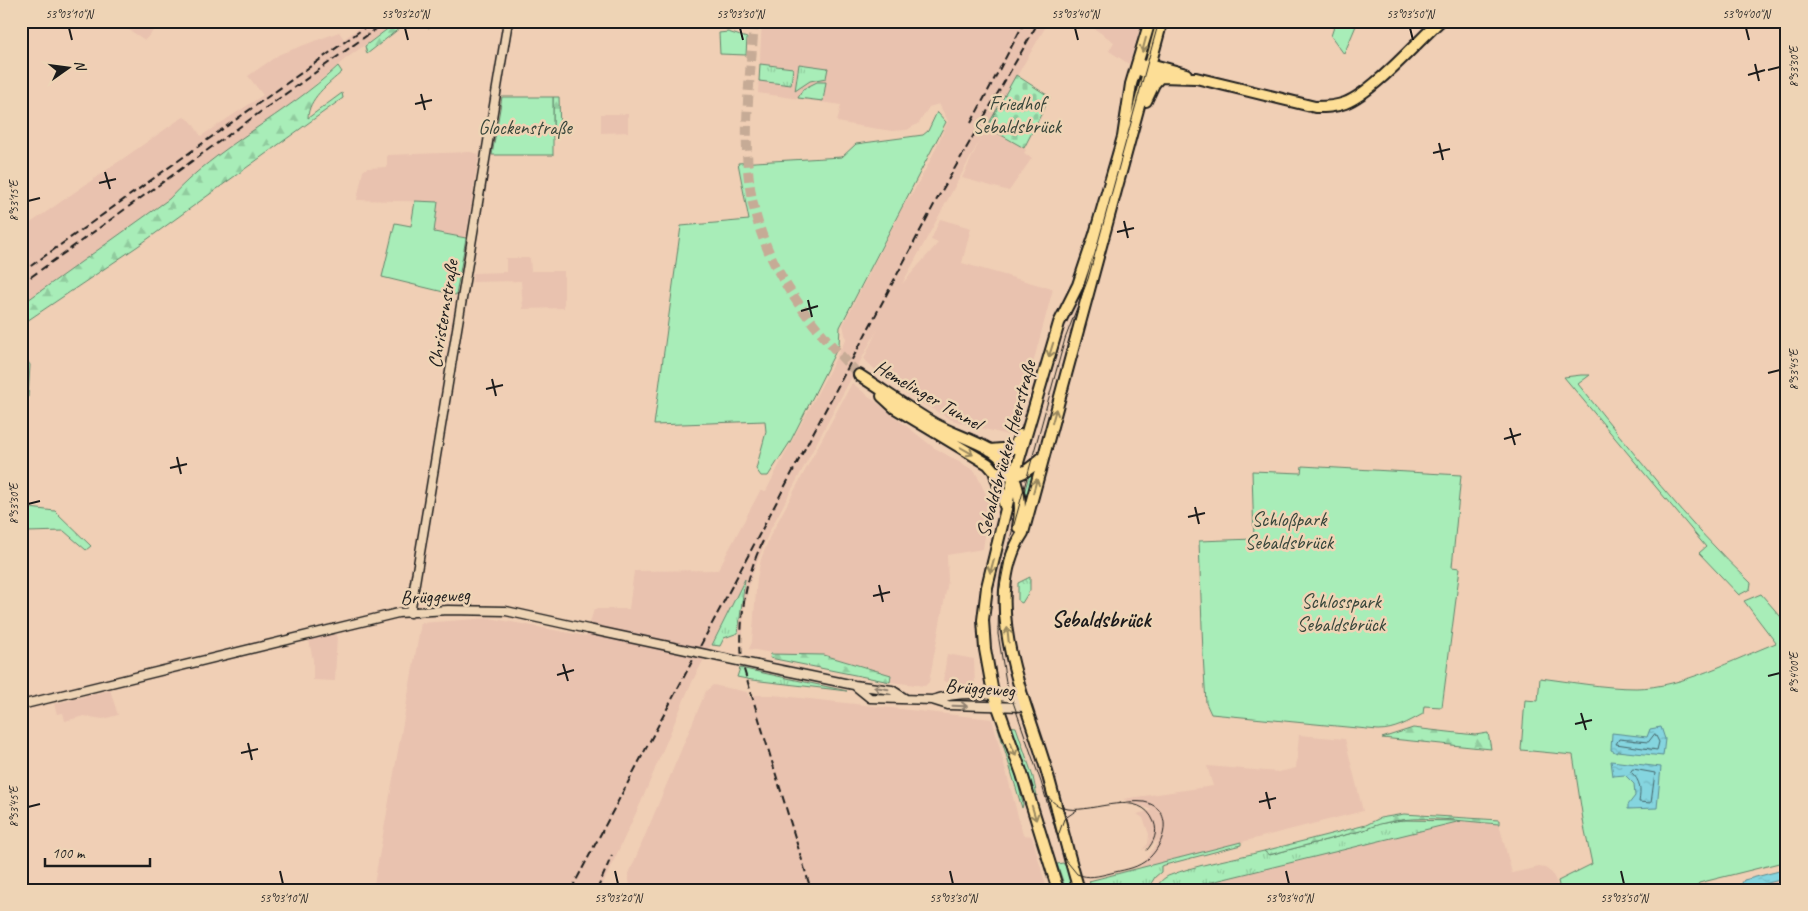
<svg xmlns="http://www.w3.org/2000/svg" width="1808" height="911" viewBox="0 0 1808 911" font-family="Caveat,sans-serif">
<defs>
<pattern id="grass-tufts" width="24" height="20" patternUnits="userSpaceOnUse" patternTransform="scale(1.25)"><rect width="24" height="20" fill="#a8edb8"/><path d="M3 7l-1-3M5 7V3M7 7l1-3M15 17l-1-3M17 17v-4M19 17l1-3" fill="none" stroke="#90cb9e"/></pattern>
<pattern id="forest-firs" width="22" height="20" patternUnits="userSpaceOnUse" patternTransform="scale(1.25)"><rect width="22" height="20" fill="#a8edb8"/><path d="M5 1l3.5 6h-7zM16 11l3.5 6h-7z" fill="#90cb9e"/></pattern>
<pattern id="cemetery-stones" width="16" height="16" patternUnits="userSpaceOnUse" patternTransform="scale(1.25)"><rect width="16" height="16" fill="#a8edb8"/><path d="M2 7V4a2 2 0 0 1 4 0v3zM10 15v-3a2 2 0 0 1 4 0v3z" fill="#90cb9e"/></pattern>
<pattern id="water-ripples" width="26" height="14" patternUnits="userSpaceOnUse" patternTransform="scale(1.25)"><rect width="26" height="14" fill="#85d5df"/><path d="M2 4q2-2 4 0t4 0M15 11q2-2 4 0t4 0" fill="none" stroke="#72b6bf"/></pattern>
</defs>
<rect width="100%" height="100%" fill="#f0cfb5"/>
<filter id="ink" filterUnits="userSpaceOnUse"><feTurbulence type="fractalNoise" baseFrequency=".02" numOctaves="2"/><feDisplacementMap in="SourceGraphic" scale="10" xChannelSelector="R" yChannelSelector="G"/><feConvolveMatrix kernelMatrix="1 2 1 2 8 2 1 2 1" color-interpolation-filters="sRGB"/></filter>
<g filter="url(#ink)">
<path fill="#e9c2af" d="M115,21H162L145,40Z
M369,21H398L344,60L292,104L186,181L169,199L21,305V266L32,257L21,264V231L29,224L180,119L184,117L191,121L201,136L263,95L248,76L280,54L339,32L344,39Z
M762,21H1049L987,127L1024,148L1026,150L1024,153L1032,158L1009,191L962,178L980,140L902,284L938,243L931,240L940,219L971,228L962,263L1053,289L1015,430L1012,434L1007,435L952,420L921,403L884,378L864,359L877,330L769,532L751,578L744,610L743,633H738L745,579L689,688L642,800L600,890H373L421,623L490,618L586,636L594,609H629L634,571L718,570L760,491H766L771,481L846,339L843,325L905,203L913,192L929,163L948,121L939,104L929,107L919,123L907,130L892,131L859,126L837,122L841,105L758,93Z
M1095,21H1142L1129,64L1109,51L1114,42L1092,27Z
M601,114H628V132L601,133Z
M470,152L479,154L466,238L434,232L438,202L357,200L363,171L367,168L387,167V155Z
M506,258H530L531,271H564V308L523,309L521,281L472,282L473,273L506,272Z
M852,383L933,447L975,471L990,503L983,549L947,555L948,581L929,682L925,686L890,682L891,675L824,655H784L749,649L752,642L757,578L761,559L770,536Z
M337,634L335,681L313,680V660L309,640Z
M947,654L974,659L975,685H958L943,681Z
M713,685L747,692L749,697L754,698V695H773L992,719L1023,835L1032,836L1047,890H631L628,876L706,691Z
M110,690L118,715L103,719L84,716L65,721L63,713L57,714L54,704Z
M1299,735L1345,739L1363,811L1140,868L1159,840L1142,850L1148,844L1149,834L1143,818L1137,814L1152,810L1123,799L1213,786L1207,766L1279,772L1296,768Z
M1461,821L1499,824L1512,873L1539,867L1545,868L1552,873L1560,890H1179Z
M1787,878V890H1738Z"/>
<path fill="url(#grass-tufts)" stroke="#62846a" d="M760,64L793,68L791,85L759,81Z
M799,64L828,68L826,78L810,81L795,91Z
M1030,472L1036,474L1025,512L1023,497Z
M1030,577V590L1022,603L1018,601V583Z
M745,579L738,633L724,638L720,646L712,645Z
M740,668L847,691L752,680L737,677Z
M1007,726L1016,727L1033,777L1037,796L1030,788Z
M998,727L1014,766L1023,804L1022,808Z
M1402,820L1461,821L1179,890H1155C1158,884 1162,879 1168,876C1198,864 1233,859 1264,851L1269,855L1364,830L1378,824Z
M1241,842V845L1161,866V872L1155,877L1147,890H1092L1089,881Z
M1063,863L1070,872L1075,890H1066L1057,864Z"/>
<path fill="url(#forest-firs)" stroke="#62846a" d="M398,21H431L430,28L405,24L367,54L365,46Z
M338,66L342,72C328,84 308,99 308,118L342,93L343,98L138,246L21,325V305L169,199C217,146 286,115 338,66Z
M553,97H559L560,134H553Z
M771,654L824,655L891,675L890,682L770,658Z
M1413,728L1475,735L1488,733L1491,749L1382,738Z
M1404,814L1499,820V824C1456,821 1405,811 1364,830L1269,855L1264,851L1366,825L1380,818Z"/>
<path fill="url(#cemetery-stones)" stroke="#62846a" d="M1016,75L1050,97L1024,148L987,127Z"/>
<path fill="#a8edb8" stroke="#62846a" d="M1336,21H1358L1344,54L1331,36Z
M728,32L747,38L746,55L720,54L719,33Z
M817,82H826L823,101L798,98L803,89Z
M502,97H553V155H492Z
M937,112L946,122L840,327L839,345L790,442L768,476H761L756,469L766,432L765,421L654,425L681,226L749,220L738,163L842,157L856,144L923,135L928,131Z
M415,201L438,202L434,232L466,238L456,295L382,277L395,223L411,226Z
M21,350L30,365L28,398L21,405Z
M1581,375H1590L1578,384C1633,452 1687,523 1751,583L1750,589L1739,595L1699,553L1706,547L1564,377Z
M1302,466L1461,475L1452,567L1460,568L1442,707L1424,706L1423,714C1408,722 1395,730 1378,730L1211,714L1206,703L1203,655L1199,541L1254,539L1252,471L1301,473Z
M21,507L55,511L91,546L86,550L64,531L27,532L21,539Z
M1761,594L1787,624V861L1699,883L1694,890H1560L1558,881L1592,864L1584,826L1573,755L1521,750L1525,700L1538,701L1540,678C1572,682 1604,688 1636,688C1681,688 1735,659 1776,643L1744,601Z"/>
<path fill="url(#water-ripples)" stroke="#5b8b91" d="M1661,727L1665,739L1663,756L1617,751V753L1611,750L1612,733L1647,737L1650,729Z
M1611,761L1661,767L1657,808L1628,809V805L1635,796L1634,784L1625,775L1613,776Z
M1787,869V878L1745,889L1740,886L1744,880Z"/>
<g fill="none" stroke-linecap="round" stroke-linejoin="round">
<path stroke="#46666a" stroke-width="1" d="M1655,734L1659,742L1657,750L1616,744L1619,739L1648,742Z
M1633,769L1655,773L1651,803L1639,802C1641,790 1641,781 1631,772Z"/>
<path stroke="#c6ab96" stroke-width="10" stroke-dasharray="10 5" stroke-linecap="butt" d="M754,21C751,70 744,120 748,169C754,254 802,316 859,375"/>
<defs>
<path id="minor" d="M410,613L508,21
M757,665L854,685L892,690L906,699
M854,685L870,698L932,700L948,705L1026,707
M932,700C963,690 992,694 1023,700
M21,705L398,613L448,610L506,611L588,629"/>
<path id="major" d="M1145,66L1150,64L1186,74
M1142,71L1160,77L1196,78L1315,107C1325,107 1335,107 1345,103C1372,93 1417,42 1440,21
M1146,101L1154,84L1160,77
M859,375C884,391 908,408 933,423C951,433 971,439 989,449C1016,465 1024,498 1018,527
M882,396L895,408L988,464L994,471L1005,506
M990,450L1014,448L1020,435
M994,471C1019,480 1025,473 1043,457
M1058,890L1022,774L993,693L985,649L983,620L987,587L1014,476L1059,323L1078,285L1095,234L1123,137L1131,84L1150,21
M1079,890C1067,851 1058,811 1047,772C1027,703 978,601 1023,533L1162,21"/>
</defs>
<use href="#minor" stroke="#1c1c1c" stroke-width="11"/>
<use href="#major" stroke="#1c1c1c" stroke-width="14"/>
<use href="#minor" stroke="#eed4b5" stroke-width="8"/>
<use href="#major" stroke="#fdde96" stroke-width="10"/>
<path stroke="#1c1c1c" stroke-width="1" d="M1046,794C1052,802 1058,807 1068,809C1094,813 1140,787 1154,822C1158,832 1154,842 1147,850
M1120,803C1128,802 1136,801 1144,802C1177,809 1164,849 1144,862C1134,869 1122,870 1111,873C1098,876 1089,879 1077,874L1064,858L1041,782L1006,682L998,634L999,592L1007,550L1065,339L1088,279L1159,21
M1058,836L1064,819L1077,810"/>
<path stroke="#1c1c1c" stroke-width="2" stroke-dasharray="8 4" stroke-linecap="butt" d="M971,123L1025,21
M21,273L367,26
M21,284L387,21
M763,541C744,580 739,620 742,663L811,890
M571,890L936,201L1039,21
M597,890L612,855"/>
<defs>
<path id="minor-bridge" d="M588,629L757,665"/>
</defs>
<use href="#minor-bridge" stroke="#1c1c1c" stroke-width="11" stroke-linecap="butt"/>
<use href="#minor-bridge" stroke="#eed4b5" stroke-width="8"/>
</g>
<defs><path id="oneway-shaft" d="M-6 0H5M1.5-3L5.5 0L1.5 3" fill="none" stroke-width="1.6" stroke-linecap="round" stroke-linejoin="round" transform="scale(1.25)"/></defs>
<g stroke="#98875f">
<use href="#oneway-shaft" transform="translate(1144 45) rotate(105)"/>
<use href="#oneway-shaft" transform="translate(1051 350) rotate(107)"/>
<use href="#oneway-shaft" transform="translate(1054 416) rotate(-75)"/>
<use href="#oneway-shaft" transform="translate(967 451) rotate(30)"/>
<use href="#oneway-shaft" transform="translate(1035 486) rotate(-75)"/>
<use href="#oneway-shaft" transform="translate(992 566) rotate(105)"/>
<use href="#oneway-shaft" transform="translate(1008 635) rotate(-96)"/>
<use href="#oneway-shaft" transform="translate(1013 749) rotate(69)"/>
<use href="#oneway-shaft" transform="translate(1034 813) rotate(73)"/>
</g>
<g stroke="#908170">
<use href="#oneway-shaft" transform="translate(881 688) rotate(-171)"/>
<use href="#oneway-shaft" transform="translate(960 706) rotate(2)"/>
</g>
</g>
<path fill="none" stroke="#1c1c1c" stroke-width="2" d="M69,28L72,40M405,28L408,40M740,28L743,40M1075,28L1078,40M1410,28L1413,40M1746,28L1749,40M1755,64L1759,81M1768,70L1780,67M1748,75L1765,70M421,94L425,110M415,104L432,100M1439,143L1443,160M1433,153L1450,149M105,172L110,189M99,183L116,179M28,201L40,198M1124,221L1128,238M1117,232L1134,228M808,300L812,317M801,311L818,306M1768,373L1780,370M492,379L496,396M486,389L503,385M1510,428L1515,445M1504,439L1521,434M177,457L181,474M170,468L187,464M28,504L40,501M1195,507L1199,524M1188,517L1205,513M879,585L883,602M873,596L890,592M563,664L568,681M557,675L574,670M1768,676L1780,673M1581,713L1586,730M1575,724L1592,720M248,743L252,760M241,753L258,749M1266,792L1270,809M1259,802L1276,798M28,807L40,804M280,871L283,884M615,871L618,884M950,871L953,884M1286,871L1289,884M1621,871L1624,884"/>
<g text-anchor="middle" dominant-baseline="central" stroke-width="5" stroke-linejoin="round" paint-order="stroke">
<g font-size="20" fill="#38463b" stroke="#eed4b5">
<text x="1017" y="103">Friedhof<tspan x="1017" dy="23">Sebaldsbrück</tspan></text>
<text x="525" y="127">Glockenstraße</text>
<text x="1289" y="519">Schloßpark<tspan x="1289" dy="23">Sebaldsbrück</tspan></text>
<text x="1341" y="601">Schlosspark<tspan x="1341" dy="23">Sebaldsbrück</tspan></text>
</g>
<g font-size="20" fill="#1c1c1c" stroke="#eed4b5">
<text transform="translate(443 314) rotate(-81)">Christernstraße</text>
<text transform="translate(928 395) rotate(30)">Hemelinger Tunnel</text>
<text transform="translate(1006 449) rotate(-75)">Sebaldsbrücker Heerstraße</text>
<text transform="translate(435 596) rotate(-3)">Brüggeweg</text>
<text transform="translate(980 688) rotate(4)">Brüggeweg</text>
</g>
<g font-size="22" font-weight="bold" fill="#1c1c1c" stroke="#eed4b5">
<text x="1101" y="620">Sebaldsbrück</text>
</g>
</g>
<rect width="1808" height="911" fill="none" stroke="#eed4b5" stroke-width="55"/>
<g transform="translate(68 68) rotate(76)" stroke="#eed4b5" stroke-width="4" paint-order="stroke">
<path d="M0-4L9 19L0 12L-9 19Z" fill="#1c1c1c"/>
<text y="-8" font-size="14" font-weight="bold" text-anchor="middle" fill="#1c1c1c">N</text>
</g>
<path d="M45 858v8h105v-8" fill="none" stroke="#1c1c1c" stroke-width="2.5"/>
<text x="52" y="858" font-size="15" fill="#1c1c1c" stroke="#eed4b5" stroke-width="4" paint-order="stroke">100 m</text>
<rect x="28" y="28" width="1752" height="856" fill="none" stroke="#1c1c1c" stroke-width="2"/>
<g font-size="12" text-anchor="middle" fill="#1c1c1c">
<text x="69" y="18">53°03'10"N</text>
<text x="405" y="18">53°03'20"N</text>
<text x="740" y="18">53°03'30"N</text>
<text x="1075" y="18">53°03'40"N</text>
<text x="1410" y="18">53°03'50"N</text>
<text x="1746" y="18">53°04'00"N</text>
<text transform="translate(1794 67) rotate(-90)" y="4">8°53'30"E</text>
<text transform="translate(14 201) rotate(-90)" y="4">8°53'15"E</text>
<text transform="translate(1794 370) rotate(-90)" y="4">8°53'45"E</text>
<text transform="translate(14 504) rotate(-90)" y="4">8°53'30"E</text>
<text transform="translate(1794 673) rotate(-90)" y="4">8°54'00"E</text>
<text transform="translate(14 807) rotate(-90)" y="4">8°53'45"E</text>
<text x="283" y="902">53°03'10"N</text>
<text x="618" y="902">53°03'20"N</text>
<text x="953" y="902">53°03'30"N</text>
<text x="1289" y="902">53°03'40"N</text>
<text x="1624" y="902">53°03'50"N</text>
</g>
</svg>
